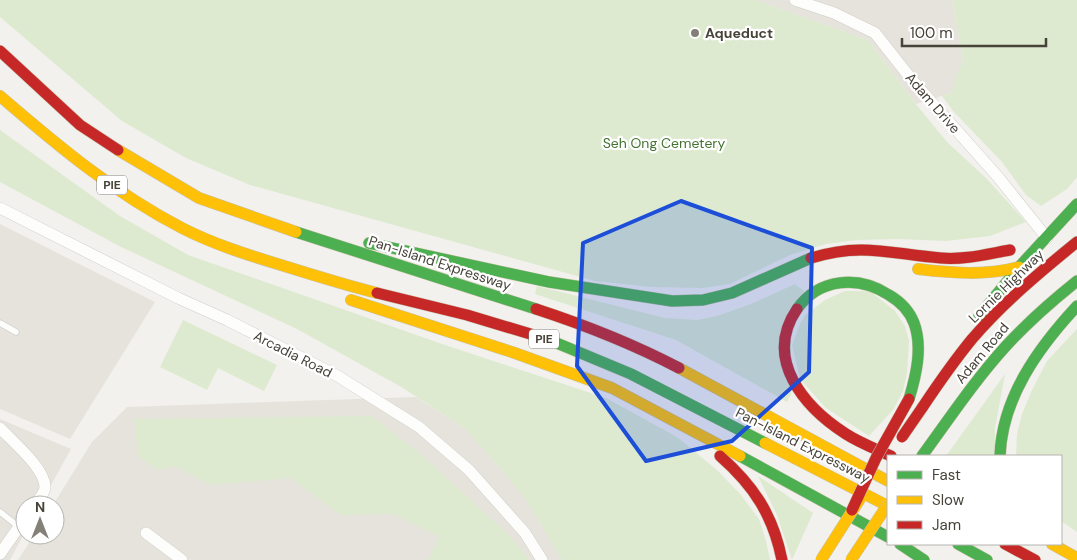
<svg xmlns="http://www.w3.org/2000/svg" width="1077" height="560" viewBox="0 0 1077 560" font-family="'DM Sans',sans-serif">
<rect width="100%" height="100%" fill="#f2f1ed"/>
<path fill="#e5e3dc" d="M755,0H952L963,60L951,93L916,104L868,40Z
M0,224L155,302L70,439L0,409Z
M416,397L467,430L525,498L562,560H18L34,535H55V505H53L92,442L127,407Z
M0,419L71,449L40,505H25V532L10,560H0Z"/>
<path fill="#ddead0" d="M0,0H755L868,40L916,104L947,142L986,178L1026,222L990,236L946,241L898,239L856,240L826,244L790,255L730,284L703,288L650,287L595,281L250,185L186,158L122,121L0,17Z
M952,0H1077V177L1067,189L1041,206L1026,195L1002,162L953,111L942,96L951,93L963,60Z
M0,130L120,216L188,255L445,345L606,398L677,437L717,470L741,495L759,519L766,541L770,560H562L525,498L467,430L403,388L297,329L121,247L0,182Z
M795,284L804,291L791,306V395L787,402L676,340L535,294L537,286L665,318L697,320L717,316L751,304Z
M845,291H870L895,311L905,326L909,341L907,373L903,391L893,410L869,436L826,408L800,379L792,345L800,324L805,315L825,300Z
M183,320L277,365L264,391L218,368L207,390L160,367Z
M1077,329V532L1061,521V456H1016L1017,434L1022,414L1032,390L1047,361Z
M1005,374L995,428V456H946Z
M372,416L422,455L513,539L529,560H428L439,536L393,514L341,515L290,478L210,485L175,466L158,470L138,456L134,419Z
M758,476L813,513L792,560L777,515Z"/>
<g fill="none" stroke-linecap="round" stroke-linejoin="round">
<defs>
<path id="lane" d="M0,323L16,332
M0,512L19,527"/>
<path id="street" d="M795,0L834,13L875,33L912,80L998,177L1047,238
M0,208L178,298L227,320L336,375L419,427L469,470L525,533L542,560
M0,428C13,442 46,469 45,488C44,494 38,500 35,505
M146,533L182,560
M0,554L25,518"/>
<path id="fast" d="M296,232L536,309
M369,243L549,282L672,301L703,300L732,293L811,258
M797,309C819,278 858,275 889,295C901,302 909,310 914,323C923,347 916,376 909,399
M979,316L1019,267L1077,204
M547,339L631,374L765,443
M740,456L888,537
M922,456C949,419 975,380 1006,346C1028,322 1052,301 1077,281
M1000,456C1002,398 1038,348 1077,306
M900,544L924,560
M958,544L987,560"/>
<path id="slow" d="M0,96C57,145 114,193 182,228C213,244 248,255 281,265C313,275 345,285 377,293
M118,150L199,198L296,232
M918,269C952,273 985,276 1019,267
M351,300L512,352L612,388L740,456
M679,368L888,481
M765,443L888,506
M1052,544L1077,558"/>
<path id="jam" d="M0,51L80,125L118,150
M811,258C863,242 890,254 941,258C964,260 987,254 1010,250
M377,293L467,315L547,339
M536,309C585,325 633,344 679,368
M797,309C763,359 804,407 846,434C860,443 876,449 891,456
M922,408C938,384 954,361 972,339C1003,303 1040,272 1077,242
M720,456C754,486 773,515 782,560
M1005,544L1035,560"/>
</defs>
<use href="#lane" stroke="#d0ceca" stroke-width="7"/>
<use href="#street" stroke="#d0ceca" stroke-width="12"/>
<use href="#fast" stroke="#c7c0ab" stroke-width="12"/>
<use href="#slow" stroke="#c7c0ab" stroke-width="12"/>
<use href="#jam" stroke="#c7c0ab" stroke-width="12"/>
<use href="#lane" stroke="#fdfdfc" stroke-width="5.5"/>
<use href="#street" stroke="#fdfdfc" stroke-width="11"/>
<use href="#fast" stroke="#4caf50" stroke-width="11"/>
<use href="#slow" stroke="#ffc107" stroke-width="11"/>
<use href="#jam" stroke="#c62828" stroke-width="11"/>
<defs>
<path id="slow-bridge" d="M821,560L860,499
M851,560L888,504"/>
<path id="jam-bridge" d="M902,437L922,408
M852,510L876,458L909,399"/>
</defs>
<use href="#slow-bridge" stroke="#c7c0ab" stroke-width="12" stroke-linecap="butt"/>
<use href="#jam-bridge" stroke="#c7c0ab" stroke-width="12" stroke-linecap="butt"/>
<use href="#slow-bridge" stroke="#ffc107" stroke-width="11"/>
<use href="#jam-bridge" stroke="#c62828" stroke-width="11"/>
</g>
<path fill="#1d4ed8" fill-opacity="0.2" stroke="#1d4ed8" stroke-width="4" stroke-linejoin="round" d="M681,201L812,248L809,372L732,441L646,461L577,366L583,243Z"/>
<circle fill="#838078" stroke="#fff" stroke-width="2" cx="695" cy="33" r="5"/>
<g text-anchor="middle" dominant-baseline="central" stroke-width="4.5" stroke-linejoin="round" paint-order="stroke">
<g fill="#fff" stroke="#7e7b74" stroke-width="1">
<rect x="97" y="175.5" width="30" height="19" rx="4"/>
<rect x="529" y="329.5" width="30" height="19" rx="4"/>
</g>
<g font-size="12" font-weight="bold" fill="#474339">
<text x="112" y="185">PIE</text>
<text x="544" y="339">PIE</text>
</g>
<g font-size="14" font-weight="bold" fill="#474339" stroke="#fff" text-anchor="start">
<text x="705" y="33">Aqueduct</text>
</g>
<g font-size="14" fill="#474339" stroke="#fff">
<text transform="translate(933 103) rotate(49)">Adam Drive</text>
<text transform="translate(440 263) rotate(18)">Pan-Island Expressway</text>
<text transform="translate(1006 286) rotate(-44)">Lornie Highway</text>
<text transform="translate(982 353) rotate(-50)">Adam Road</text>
<text transform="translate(293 354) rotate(27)">Arcadia Road</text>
<text transform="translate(803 445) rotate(27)">Pan-Island Expressway</text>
</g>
<g font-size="14" fill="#447432" stroke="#fff">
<text x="664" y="143">Seh Ong Cemetery</text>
</g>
</g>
<rect x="887" y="455" width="175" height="90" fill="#ffffff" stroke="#b5b4b0"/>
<rect x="897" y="471" width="25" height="8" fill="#4caf50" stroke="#b5b4b0"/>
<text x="932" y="480" font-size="15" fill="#474339">Fast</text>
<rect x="897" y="496" width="25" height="8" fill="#ffc107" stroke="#b5b4b0"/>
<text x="932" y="505" font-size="15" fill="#474339">Slow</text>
<rect x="897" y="521" width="25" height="8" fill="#c62828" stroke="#b5b4b0"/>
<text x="932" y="530" font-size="15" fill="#474339">Jam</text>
<g transform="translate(40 520)"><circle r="24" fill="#ffffff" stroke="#b5b4b0"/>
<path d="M0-4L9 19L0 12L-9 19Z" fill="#838078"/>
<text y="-8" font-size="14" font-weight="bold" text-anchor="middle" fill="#474339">N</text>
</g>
<path d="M902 38v8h144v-8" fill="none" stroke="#474339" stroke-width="2.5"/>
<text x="910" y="38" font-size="15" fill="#474339" stroke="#ffffff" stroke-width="4" paint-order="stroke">100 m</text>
</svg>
